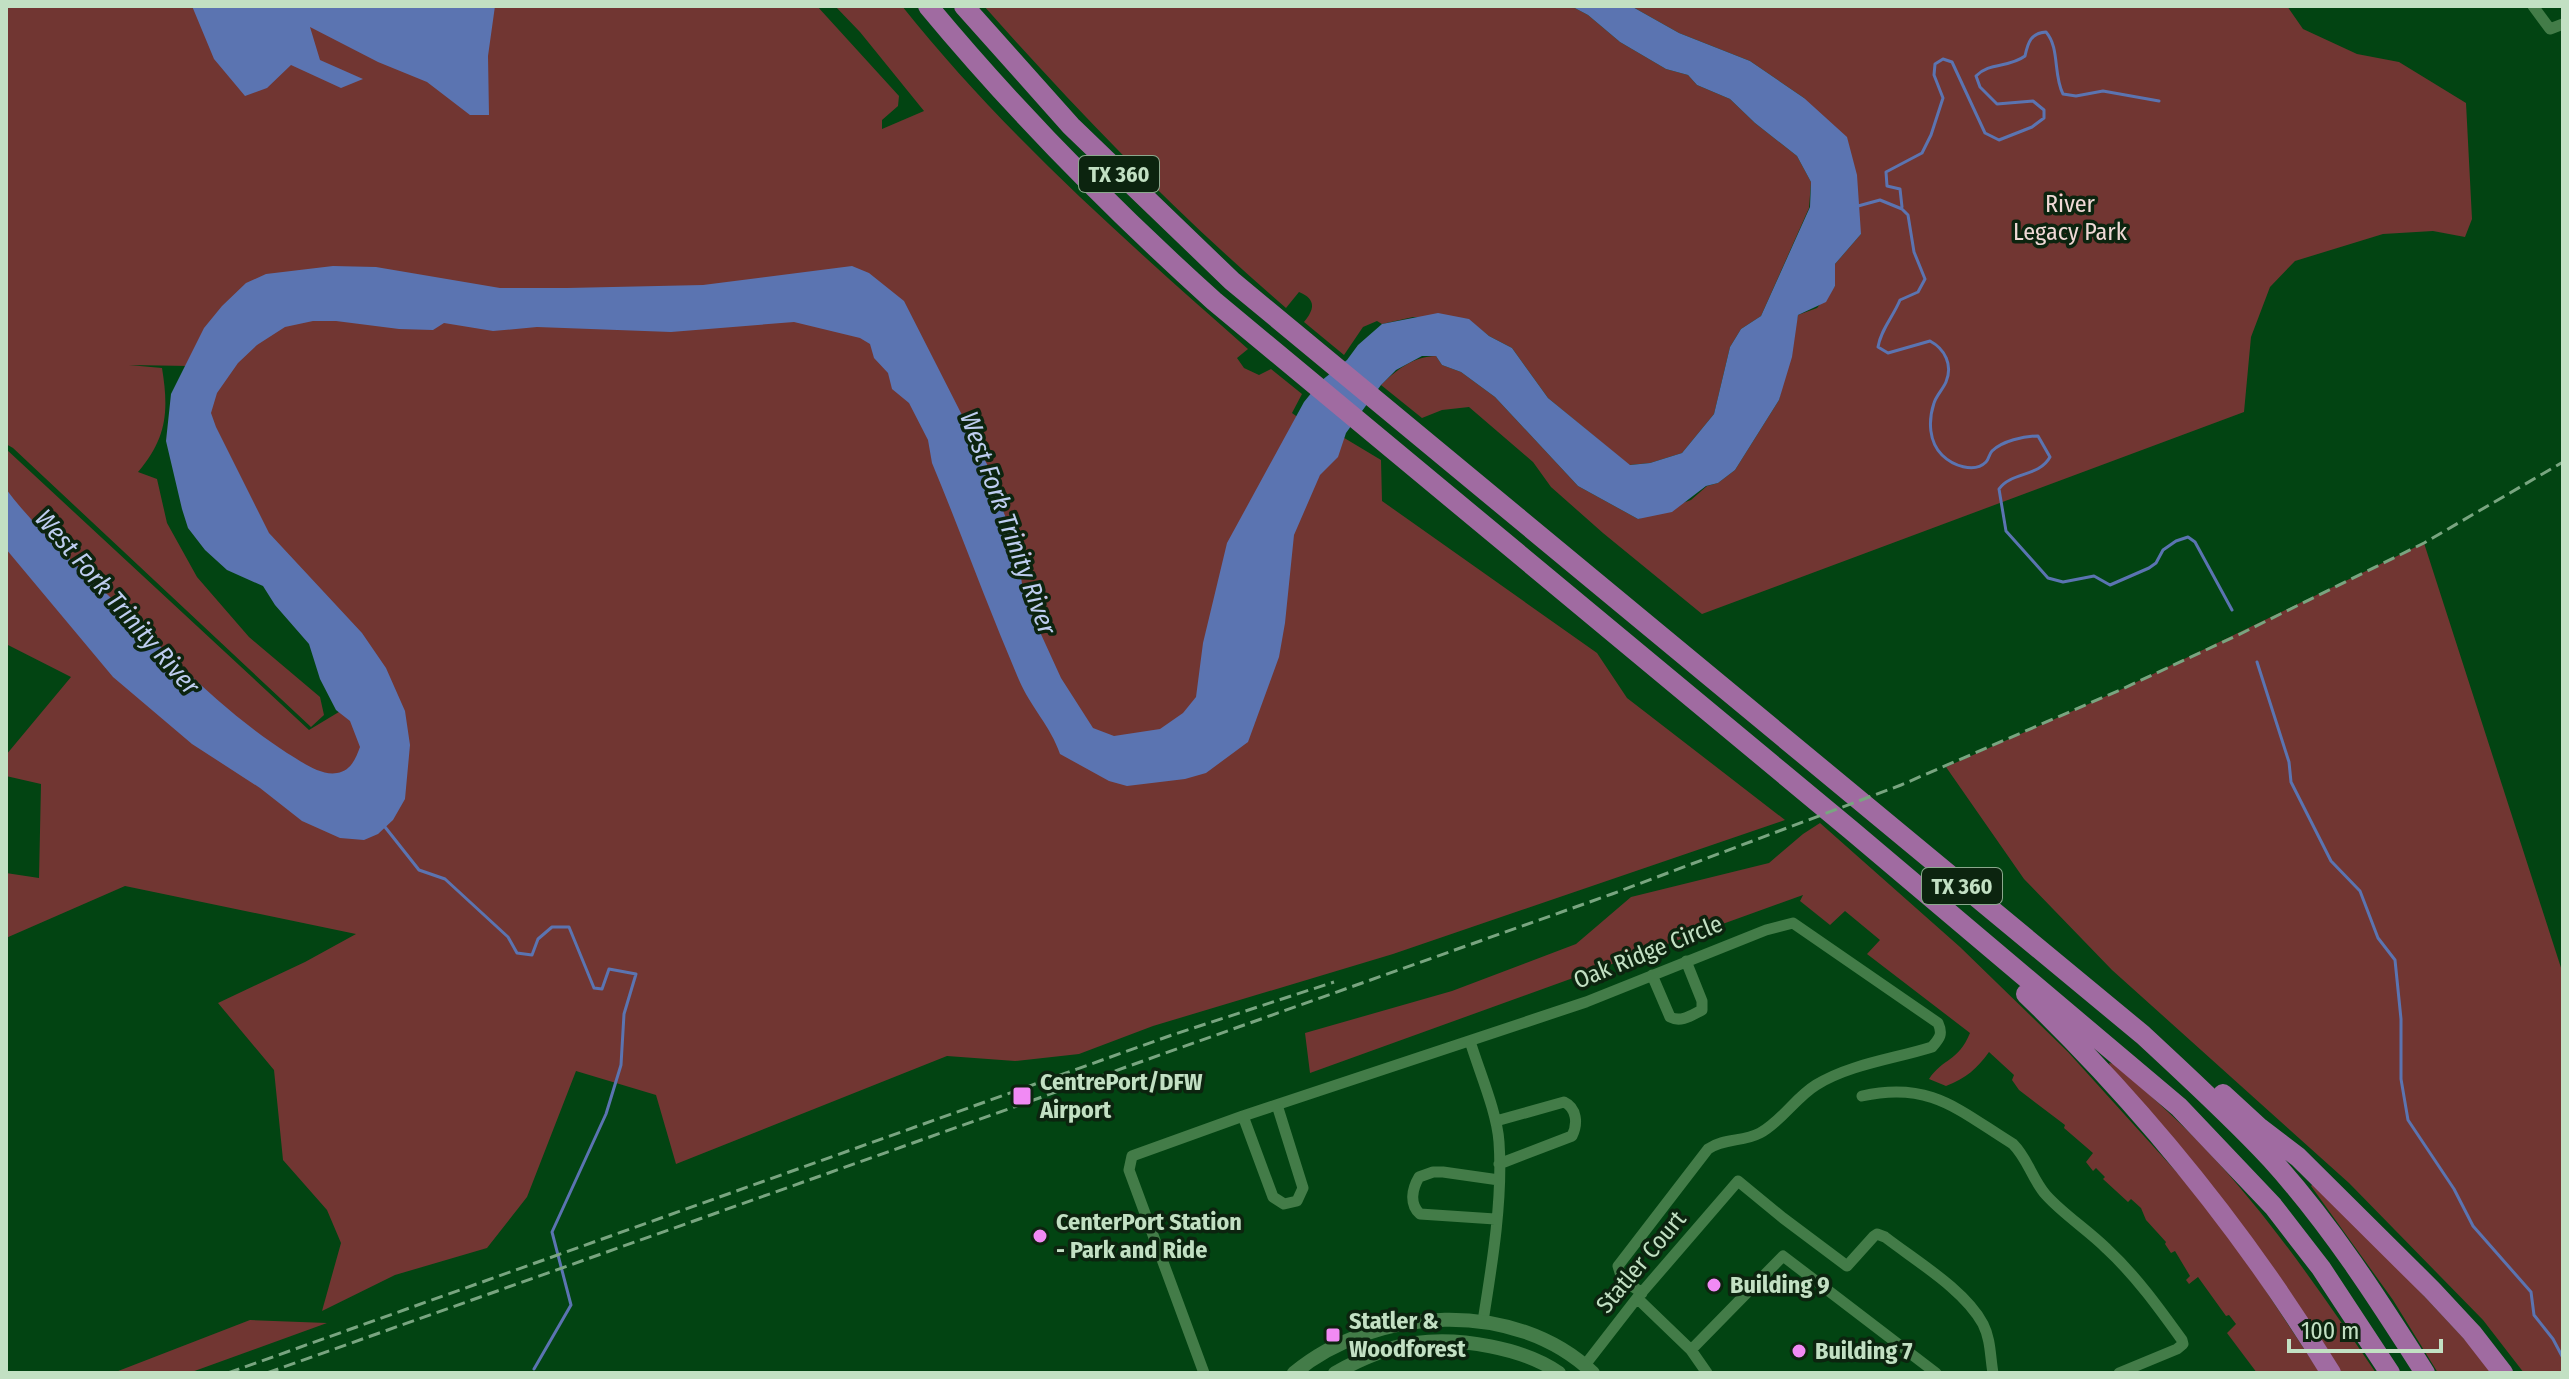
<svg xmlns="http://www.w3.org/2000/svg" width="2569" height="1379" viewBox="0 0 2569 1379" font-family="'Fira Sans Condensed',sans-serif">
<rect width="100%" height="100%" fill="#024412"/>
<path fill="#713632" d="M6,6H817L899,96L898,106L882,120V129L924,111L860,32L835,6H902C1004,134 1126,241 1248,349L1237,358L1244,368L1259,375L1271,369L1302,394L1292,413L1303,421L1321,424L1381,460L1382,501L1597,653L1627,698L1785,820L1393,954L1153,1026L1079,1054L1015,1061L947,1056L676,1164L656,1095L576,1071L527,1197L487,1248L395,1275L322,1311L341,1243L327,1210L283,1160L274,1070L218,1003L305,962L356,934L125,886L6,938V873L39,878L41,784L6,776V755L71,677L6,644V449L309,730L377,689L243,560L189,366L129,365L162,368C169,411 167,438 138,472L157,479L167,523L197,577L249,637L320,697L324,715L311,727L13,448L6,444Z
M984,6H1571L1588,15L1620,42L1666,69L1688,75L1697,85L1730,99L1755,123L1797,156L1811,182L1809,208L1761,316L1741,329L1730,347L1714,414L1682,453L1650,463L1629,465L1548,398L1512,348L1489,336L1468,319L1413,317L1382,324L1377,321L1363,327L1344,355L1304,322C1315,309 1316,299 1299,292L1286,308C1178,215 1079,113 984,6Z
M1631,6H2287L2303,29L2357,54L2399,62L2466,103L2472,219L2465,237L2433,231L2383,234L2295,261L2270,287L2251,337L2244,412L1702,614L1603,533L1551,487L1533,462L1469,407L1442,410L1422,418L1381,385C1396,370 1414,356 1436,356L1442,365L1461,372L1495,397L1578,486L1638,519L1691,500L1707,486L1718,483L1735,470L1779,400L1798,315L1817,308L1835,286V264L1861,234L1804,98L1750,61L1679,33Z
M2424,543L2563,974V1373H2524L2483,1320L2349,1183L2112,970L2024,879L1946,767L2120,690Z
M1820,823L1960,947L2068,1052L2181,1177L2227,1232L2320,1373H2257L2227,1333L2236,1324L2229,1315L2226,1316L2198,1277L2189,1284L2186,1280L2190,1276L2175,1251L2171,1253L2165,1244L2166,1242L2146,1220L2141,1208L2131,1199L2128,1202L2103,1179L2105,1177L2096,1168L2093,1171L2086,1162L2093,1153L2064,1128L2065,1125L2019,1090L2012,1080L2014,1075L1989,1052C1977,1069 1966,1078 1946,1086L1929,1079C1943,1058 1958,1062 1970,1033L1867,954L1880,940L1845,911L1830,925L1800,901L1803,895L1310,1073L1305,1033L1452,991L1576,944L1631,897L1769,863L1803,834Z
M2109,1063L2116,1064C2147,1093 2180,1121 2209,1153C2272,1220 2324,1297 2376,1373H2341L2112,1072Z
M2313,1184L2339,1205L2496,1373H2438L2393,1300L2311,1186Z
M250,1320L327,1323L189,1373H113Z"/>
<path fill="#5b74b1" d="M192,6H495L488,56L489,115H470L427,82L378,62L310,27L320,60L363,79L341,88L291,65L267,88L245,96L214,59Z
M1571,6H1631L1679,33L1750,61L1804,98L1847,137L1857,175L1861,234L1835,264V286L1826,302L1798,315L1792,357L1779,400L1735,470L1718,483L1706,486L1672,512L1638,519L1578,486L1495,397L1461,372L1442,365L1436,356H1422L1396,370L1381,385L1346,433L1338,457L1320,475L1294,535L1285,623L1279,657L1248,742L1206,773L1185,779L1127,786L1109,781L1060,754C1051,727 1030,706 1019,680C988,608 962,535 932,463L928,440L909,403L892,389L888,373L874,358L870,344L860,338L794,322L671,332L537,327L493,331L444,323L433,330L399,329L336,321H313L285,327L257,345L238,363L217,393L211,413L216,427L269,533L362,633L386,668L405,711L410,745L405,799L393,820L378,834L364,840L340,838L302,821L260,788L192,744L113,677L6,549V489C36,529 73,561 108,595C166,651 219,709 287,753C301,761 320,776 337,773C351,771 356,758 360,747L350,721L336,710L320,679L309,644L275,605L263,586L227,570L205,550L188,528L182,509L166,441L171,394L204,328L222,306L246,283L266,274L333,266L376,267L500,288H567L703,285L852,266L869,273L904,301L993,476L997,495L1016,544L1024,597L1061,678L1093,728L1114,736L1160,729L1183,713L1196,697L1203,643L1227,543L1304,402L1321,381L1347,360L1358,345L1382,324L1438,313L1469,319L1489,336L1512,348L1548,398L1630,465L1650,463L1682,453L1714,414L1730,347L1741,329L1761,316L1810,207L1811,182L1797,156L1755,123L1730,99L1697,85L1688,75L1666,69L1620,42L1588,15Z"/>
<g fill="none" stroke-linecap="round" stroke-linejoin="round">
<path stroke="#5b74b1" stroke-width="3" d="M1858,206L1880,200L1902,209L1908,215L1914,252L1925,279L1918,292L1900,300C1893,317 1881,329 1878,347L1888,353L1930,341C1945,349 1953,365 1946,382C1943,389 1936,396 1934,403C1928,421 1929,442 1942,455C1952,465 1974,474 1986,462C1989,459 1989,454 1992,451C2002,441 2024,436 2038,436L2050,457C2039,477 2011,472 1999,489L2006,531L2048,578L2063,582L2094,576L2110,585L2149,568L2156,563L2163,550L2176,541L2188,537L2195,542L2232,610
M1902,207L1900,189L1887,186L1886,172L1922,153L1931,135L1943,98L1934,75L1935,64L1943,59L1952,62L1985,133L1999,140L2032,127L2044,118V110L2033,101L1997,104L1980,87L1976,76C1989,62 2009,68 2025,56C2028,42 2031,33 2046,32C2060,48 2053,75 2063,94L2076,96L2103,91L2159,101
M2257,662L2289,762L2291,782L2331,861L2360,891L2378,938L2395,960L2401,1019V1079L2408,1120L2454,1189L2473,1226L2531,1292L2534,1315L2553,1339L2563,1358
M385,827L419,870L445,879L508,937L517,953L532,955L538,939L552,927H569L594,988L602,989L609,969L636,974L624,1014L621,1065L606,1114L552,1232L571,1305L534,1369"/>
<path stroke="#437c48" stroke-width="11" d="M2533,6L2550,29L2563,24
M1652,975L1670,1017C1681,1023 1692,1015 1702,1010V1001L1686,961
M1470,1041C1479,1071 1497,1112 1499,1142C1503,1199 1492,1265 1483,1321
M1862,1096C1931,1081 1958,1110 2013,1144C2028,1159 2032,1179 2046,1195C2064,1215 2088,1230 2107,1249C2136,1276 2159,1308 2182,1340L2183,1344L2177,1349L2119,1373
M1243,1116L1273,1197L1284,1204L1297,1201L1303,1188L1277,1105
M1496,1121L1564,1102C1577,1108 1578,1124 1572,1136L1499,1164
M1495,1219L1420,1214C1409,1204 1412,1189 1419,1177L1433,1172H1443L1499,1180
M1637,1298L1691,1350L1783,1256L1936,1373
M1691,1350L1707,1373
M1585,1365L1637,1298L1738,1181L1783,1218L1847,1266L1874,1236L1877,1234L1885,1237C1916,1261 1965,1290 1983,1324C1991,1340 1990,1356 1993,1373
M1204,1373L1129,1170L1132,1156L1243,1116L1586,1002L1766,930L1793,923L1938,1023C1943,1034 1940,1038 1932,1047C1894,1059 1850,1064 1816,1085C1795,1098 1782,1121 1760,1133C1743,1142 1724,1138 1708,1149L1618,1266L1622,1279L1642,1293"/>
<path stroke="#437c48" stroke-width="14" d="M1294,1373C1375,1306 1515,1298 1593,1373
M1335,1373C1360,1359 1388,1347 1416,1343C1459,1337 1524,1348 1559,1373"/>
<path stroke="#a06ba1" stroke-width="20" d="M928,6C1016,112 1112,209 1214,301L1851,830L2179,1107L2273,1206L2321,1268L2390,1373
M964,6L1071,126L1232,281L2143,1035C2186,1075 2231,1116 2271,1159C2330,1224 2378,1299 2425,1373
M2026,994C2143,1107 2246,1234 2331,1373
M2223,1094L2260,1128L2298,1157L2432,1290L2472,1333L2503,1373"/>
<path stroke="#79a580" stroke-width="3" stroke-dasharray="12 6" stroke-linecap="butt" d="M228,1373L1172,1035L1334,982
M267,1373L1612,894L1901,785L2120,690L2238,635L2424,543L2563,462"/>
</g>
<g fill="#f18af4" stroke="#0c240f" stroke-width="3">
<rect x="1012" y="1086" width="20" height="20" rx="4"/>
<circle cx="1040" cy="1236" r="8"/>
<circle cx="1714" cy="1285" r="8"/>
<rect x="1325" y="1327" width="16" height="16" rx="4"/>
<circle cx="1799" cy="1351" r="8"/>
</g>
<g text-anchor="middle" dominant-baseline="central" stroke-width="7" stroke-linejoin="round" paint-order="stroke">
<g fill="#0c240f" stroke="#8ba88d" stroke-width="2">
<rect x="1079" y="156" width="80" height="36" rx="6"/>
<rect x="1922" y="868" width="80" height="36" rx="6"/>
</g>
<g font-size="22" font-weight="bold" fill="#c2e0c3">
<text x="1119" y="174">TX 360</text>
<text x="1962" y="886">TX 360</text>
</g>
<g font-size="24" fill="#f0d9d6" stroke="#0c240f">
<text x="2070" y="204">River<tspan x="2070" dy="28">Legacy Park</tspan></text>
</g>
<g font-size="24" fill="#c2e0c3" stroke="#0c240f">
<text transform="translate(1648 952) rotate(-22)">Oak Ridge Circle</text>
<text transform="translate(1641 1262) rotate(-50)">Statler Court</text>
</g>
<g font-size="24" font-weight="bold" fill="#c2e0c3" stroke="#0c240f" text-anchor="start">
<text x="1040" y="1082">CentrePort/DFW<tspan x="1040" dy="28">Airport</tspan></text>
<text x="1056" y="1222">CenterPort Station<tspan x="1056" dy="28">- Park and Ride</tspan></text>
<text x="1730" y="1285">Building 9</text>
<text x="1349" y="1321">Statler &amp;<tspan x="1349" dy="28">Woodforest</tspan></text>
<text x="1815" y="1351">Building 7</text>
</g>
<g font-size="26" font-style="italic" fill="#becdf0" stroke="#0c240f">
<text transform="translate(1008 523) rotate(70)">West Fork Trinity River</text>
<text transform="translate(117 602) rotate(49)">West Fork Trinity River</text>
</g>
</g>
<rect width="2569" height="1379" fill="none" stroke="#c2e0c3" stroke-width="16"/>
<path d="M2289 1339v12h152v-12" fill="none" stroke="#c2e0c3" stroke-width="4"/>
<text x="2301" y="1339" font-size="24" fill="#c2e0c3" stroke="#0c240f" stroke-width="6" paint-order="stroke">100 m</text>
</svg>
